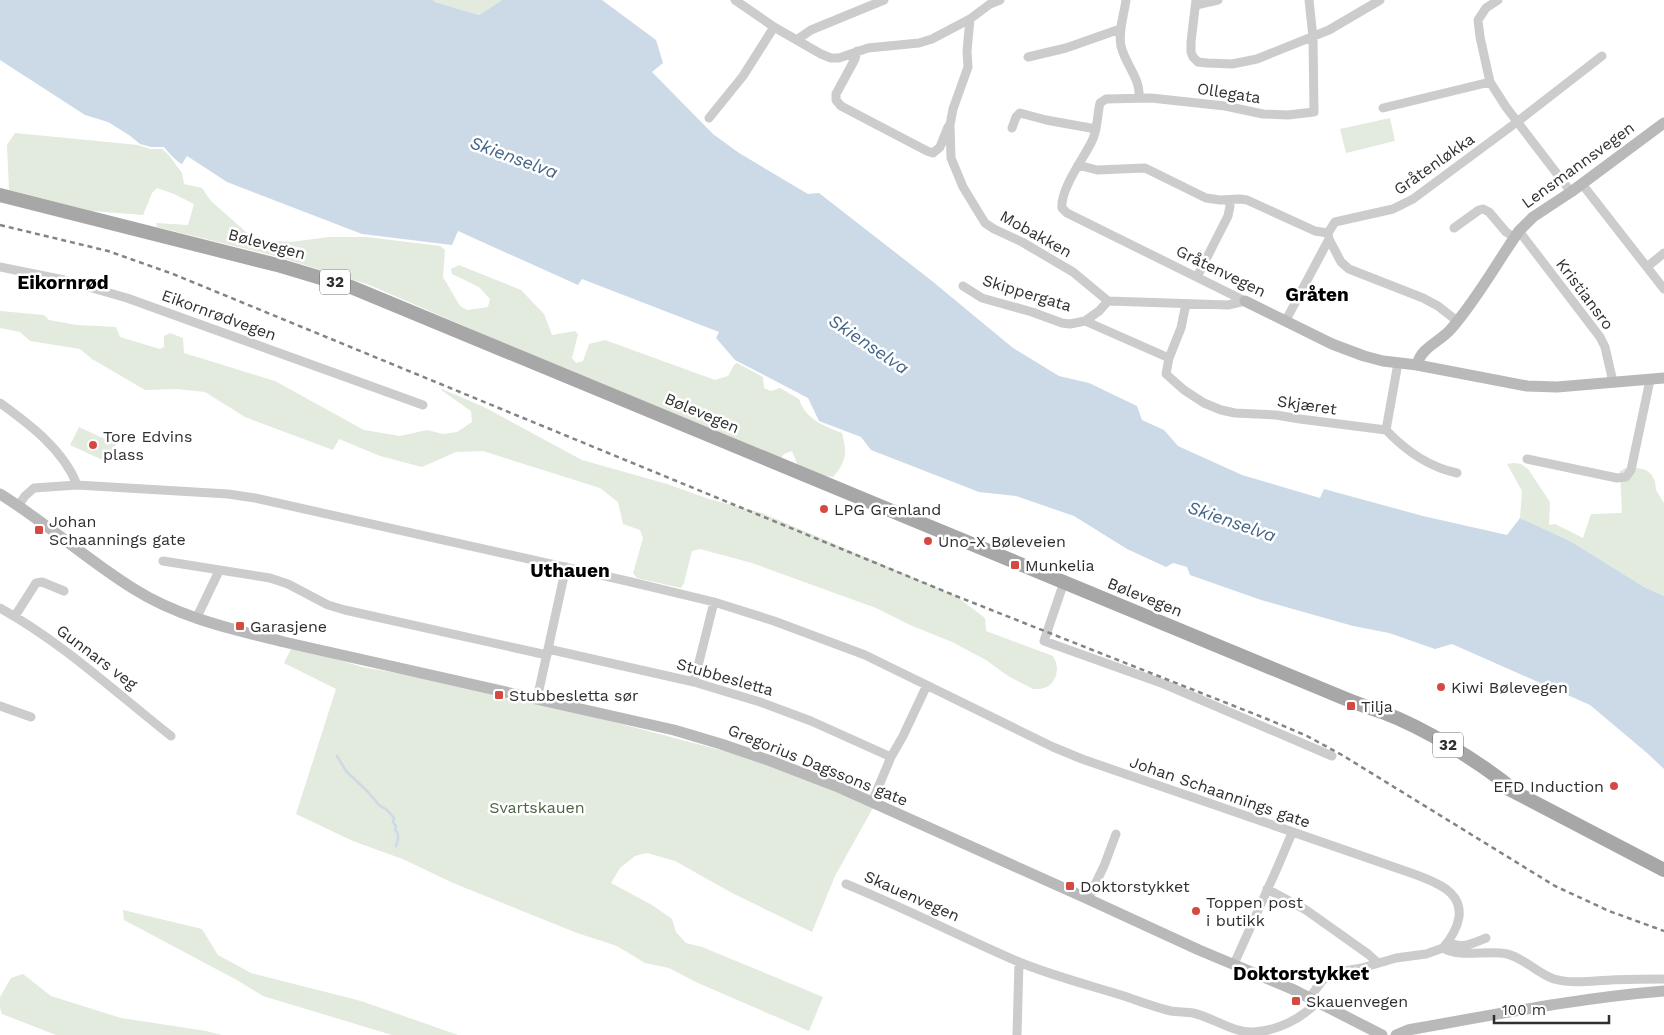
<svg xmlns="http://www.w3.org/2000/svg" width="1664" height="1035" viewBox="0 0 1664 1035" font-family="'Work Sans',sans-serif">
<rect width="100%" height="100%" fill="#fff"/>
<path fill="#e3eade" d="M433,0H502L479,15L435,2Z
M1390,118L1395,141L1346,153L1340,129Z
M15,133L138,145L150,149H162L168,154L182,173L184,184L202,188L211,201L255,240L291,242L329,237H367L440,246L445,250L443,277L460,306L467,310L488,307L490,299L479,287L452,274L451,269L459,265L521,290L544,314L552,335L575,331L578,334L572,358L576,363L583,361L589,344L605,340L715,380L728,376L734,365L737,363L763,377L764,388L771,391L780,388L799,399C805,419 824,426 842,433C847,452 847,461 833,477L824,476L798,466L792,451L784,454L780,460L675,417L367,284L275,256L157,227L156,223L188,225L194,204L174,194L157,188L152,193L143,215L92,211L9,190L7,145Z
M0,311L44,315L49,320L77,325L116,327L120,337L160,349L164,347V336L170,333L183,338L184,353L275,381L364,430L400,436L427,430L443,434L457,432L472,422L471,411L441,390L442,389L484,407L582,460L667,484L709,499L762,513L956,596L985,618L986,631L1053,656L1056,662L1057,669L1056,676L1052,683L1047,687L1040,689H1033L1008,676L986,660L952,642L910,625L876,608L752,563L700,549L692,551L684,583L681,588L637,578L633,573L643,538L640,530L623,524L618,502L600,488L483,451L456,452L422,467L380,456L339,439L333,450L245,417L205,392L177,389L145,390L92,359L80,349L30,341L20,332L0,328Z
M79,427L116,444L107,462L70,445Z
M1514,463L1521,464L1528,469L1550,502L1549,525L1555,524L1583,538L1591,514L1622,513L1620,471L1626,468L1633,467L1646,470L1651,474L1655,481L1656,490L1664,503V596L1644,587L1572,542L1520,518L1522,491L1507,464Z
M291,649L317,653L362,667L419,677L587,715L770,763L874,806L835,876L812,932L732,893L675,861L647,853L635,856L620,868L611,883L652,905L672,919L676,932L686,943L702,947L823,997L809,1031L698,983L669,968L645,963L617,946L577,933L453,883L405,860L353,841L296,814L336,689L284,663Z
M123,910L202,929L218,955L251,973L361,1001L458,1035H392L263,996L235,979L124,920Z
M23,974L51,996L121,1018L206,1031L222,1035H56L2,1014L0,1008V997L11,978Z"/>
<path fill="#ccdae8" d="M0,0H433L435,2L479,15L502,0H602L656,40L663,63L652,72L713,134L739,153L808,194L819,193L932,281L1013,348L1059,376L1089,383L1137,406L1142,420L1164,430L1178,446L1242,475L1320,498L1324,489L1423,516L1507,535L1520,518L1572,542L1644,587L1664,596V769L1647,753L1590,705L1452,644L1435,649L1389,633L1353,626L1261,600L1190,575L1187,567L1173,563L1166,567L1127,549L1074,516L1016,496L979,492L871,450L861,437L819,421L808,398L735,360L716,338L719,332L582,279L578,285L458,231L452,245L362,234L227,182L187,156L182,164C178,163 166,150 164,147H151L140,144L129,135L108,122L85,115L0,60Z"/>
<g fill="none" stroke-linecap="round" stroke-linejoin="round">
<path stroke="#ccdae8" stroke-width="2.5" d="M337,756L346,771L368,792L379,805L387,810L394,818L393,822L396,826L395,830C400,834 398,840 396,846"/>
<path stroke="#ccc" stroke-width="9" d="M735,0L774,27L821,54L831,58H839L868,48L919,43L932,39L970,19L990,4L1000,0
M1126,0C1124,15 1118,31 1121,46C1125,64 1141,79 1139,97
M1196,0L1191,42V52L1193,57L1198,62L1207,63L1232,64L1257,59L1329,30L1380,0
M1498,0L1486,8L1478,20L1480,37L1490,82L1506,107L1571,192
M1196,5L1218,0
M970,19L967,51L968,67L953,109L950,125L951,158L963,187L985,223L994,229L1022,242L1073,272L1108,301
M798,39L811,30L884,0
M857,51L855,59L836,94V100L841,106L927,151L933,153L940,147L948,127
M1028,57L1066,48L1120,29
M1383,108L1490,82
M709,118L743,76L774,27
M1012,128L1016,117L1020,113L1046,120L1096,129
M1078,165L1097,170L1145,168L1206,198L1220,200L1240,199L1247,200L1315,231L1328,233
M1582,184L1664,289
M1454,228L1479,210L1483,209L1489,212L1506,232L1514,237
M1519,231L1600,337L1605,347L1613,382
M1329,239L1341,262L1349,269L1423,298L1438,306L1457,321
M0,267L64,280L127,298L423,405
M1647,267L1664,253
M1197,277L1228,216L1230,206L1229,200
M963,286L982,298L1032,312L1062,323L1070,324L1085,321L1169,358
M1245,301L1067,213L1062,208C1060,189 1084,158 1092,141C1098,129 1097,115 1100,103L1106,99L1151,98L1225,106L1263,114L1288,115L1314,112L1313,37L1309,0
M1186,304L1181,328L1169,358L1166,374L1184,390L1204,403L1221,410L1235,413L1276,415L1300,419L1386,430C1406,451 1428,467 1457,473
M1286,320L1329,239L1328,233L1335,222L1393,209L1413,199L1517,122L1602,56
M1085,321L1099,311L1108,301L1228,305L1245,301
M0,403C29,424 64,450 77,485
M1386,430L1398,363
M1527,459L1617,478L1626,477L1631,470L1650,380
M18,506L25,496L34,488L77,485L228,494L255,498L627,581L714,602L774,621L865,655L1053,747L1082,759L1414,874C1425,878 1436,882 1446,889C1469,906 1458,930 1443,948
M163,561L270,578L288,584L328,605L345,610L547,655
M1064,582L1044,641L1164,684L1332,756
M0,608C63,643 115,692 171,736
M15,616L36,583L42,582L64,591
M196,619L219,571
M548,649L694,682L760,702L811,721L891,757
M694,682L714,602
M537,699L566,567
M0,706L31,717
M872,802L891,757L903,736L927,685
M846,884C905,908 961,937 1019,962C1053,976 1089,985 1124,996C1139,1001 1154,1007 1171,1011C1178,1012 1186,1012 1193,1013C1214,1018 1233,1033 1254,1032C1277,1031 1303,1018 1318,1001
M1267,889L1306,910L1368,954L1378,963
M1088,899L1104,866L1116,834
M1448,942C1460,950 1474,943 1486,938
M1234,964L1278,866L1292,833
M1310,997L1322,981L1332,973L1362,968L1396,958L1426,954L1443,948C1459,958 1487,950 1507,954C1524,958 1537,973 1554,979C1572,984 1591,981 1611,980C1628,979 1646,979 1664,979
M1017,1035L1019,962"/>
<path stroke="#b9b9b9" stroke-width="11" d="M1245,301L1332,344L1364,356L1383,361L1417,365L1527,386L1557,387L1664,378
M1417,365C1421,347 1440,342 1451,329C1477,299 1496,264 1519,231L1533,217L1571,192L1664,123
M0,494C47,523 87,560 134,589C180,618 232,629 284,642L674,730L721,744L771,761L836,786L1088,899L1199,950L1292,989L1382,1035
M1396,1035L1408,1030C1493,1015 1578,998 1664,991"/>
<path stroke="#a7a7a7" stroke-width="14" d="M0,195L281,266L351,287L1346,699C1358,704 1370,708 1382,712C1425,728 1480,762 1515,791
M1507,788L1664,870"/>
<path stroke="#848484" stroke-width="2.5" stroke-dasharray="5 4" stroke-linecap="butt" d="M0,225L108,251L173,274L956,596L1267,719L1307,736L1342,755L1555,886L1609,911L1664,931"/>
</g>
<g fill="#d44a42" stroke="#fff" stroke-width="2">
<circle cx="93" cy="445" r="5"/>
<circle cx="824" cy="509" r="5"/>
<rect x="34" y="525" width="10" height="10" rx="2.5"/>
<circle cx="928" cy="541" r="5"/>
<rect x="1010" y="560" width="10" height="10" rx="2.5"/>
<rect x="235" y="621" width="10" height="10" rx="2.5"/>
<circle cx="1441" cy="687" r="5"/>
<rect x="494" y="690" width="10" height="10" rx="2.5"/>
<rect x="1346" y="701" width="10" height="10" rx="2.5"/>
<circle cx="1614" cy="786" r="5"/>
<rect x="1065" y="881" width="10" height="10" rx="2.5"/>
<circle cx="1196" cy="911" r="5"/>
<rect x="1291" y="996" width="10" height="10" rx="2.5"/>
</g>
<g text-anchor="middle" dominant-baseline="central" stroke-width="5" stroke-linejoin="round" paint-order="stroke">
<g fill="#fff" stroke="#6d6d6d" stroke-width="1">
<rect x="320" y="269.5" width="30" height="25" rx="4"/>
<rect x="1433" y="732.5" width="30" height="25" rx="4"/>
</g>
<g font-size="15" font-weight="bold" fill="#2f2f2f">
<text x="335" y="282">32</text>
<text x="1448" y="745">32</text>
</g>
<g font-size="16" fill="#2f2f2f" stroke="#fff">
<text transform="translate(1229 93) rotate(9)">Ollegata</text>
<text transform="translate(1434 164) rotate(-35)">Gråtenløkka</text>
<text transform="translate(1578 165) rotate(-36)">Lensmannsvegen</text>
<text transform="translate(1036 234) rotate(29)">Mobakken</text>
<text transform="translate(267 244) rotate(15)">Bølevegen</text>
<text transform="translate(1221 271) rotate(26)">Gråtenvegen</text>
<text transform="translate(1027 293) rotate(17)">Skippergata</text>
<text transform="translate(1585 294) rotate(53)">Kristiansro</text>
<text transform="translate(219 315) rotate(20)">Eikornrødvegen</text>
<text transform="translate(1307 405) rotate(8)">Skjæret</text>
<text transform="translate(702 413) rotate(23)">Bølevegen</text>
<text transform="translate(1145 597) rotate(22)">Bølevegen</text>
<text transform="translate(97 657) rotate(37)">Gunnars veg</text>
<text transform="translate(725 677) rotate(16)">Stubbesletta</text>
<text transform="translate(818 765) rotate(22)">Gregorius Dagssons gate</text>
<text transform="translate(1220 792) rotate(19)">Johan Schaannings gate</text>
<text transform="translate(912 896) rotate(24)">Skauenvegen</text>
</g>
<g font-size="16" fill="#2f2f2f" stroke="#fff" text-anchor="start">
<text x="103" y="436">Tore Edvins<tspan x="103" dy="18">plass</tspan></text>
<text x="834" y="509">LPG Grenland</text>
<text x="49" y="521">Johan<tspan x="49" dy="18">Schaannings gate</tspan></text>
<text x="938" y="541">Uno-X Bøleveien</text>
<text x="1025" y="565">Munkelia</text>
<text x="250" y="626">Garasjene</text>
<text x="1451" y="687">Kiwi Bølevegen</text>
<text x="509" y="695">Stubbesletta sør</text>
<text x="1361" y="706">Tilja</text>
<text x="1604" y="786" text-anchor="end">EFD Induction</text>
<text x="1080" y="886">Doktorstykket</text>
<text x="1206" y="902">Toppen post<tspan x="1206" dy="18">i butikk</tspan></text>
<text x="1306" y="1001">Skauenvegen</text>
</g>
<g font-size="16" fill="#4d6640" stroke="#fff">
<text x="537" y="807">Svartskauen</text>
</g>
<g font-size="18" font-style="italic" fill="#446589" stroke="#fff">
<text transform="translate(514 157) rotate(20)">Skienselva</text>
<text transform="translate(869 344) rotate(34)">Skienselva</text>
<text transform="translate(1232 521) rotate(19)">Skienselva</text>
</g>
<g font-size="19" font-weight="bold" fill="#000" stroke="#fff">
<text x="63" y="282">Eikornrød</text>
<text x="1317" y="294">Gråten</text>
<text x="570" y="570">Uthauen</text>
<text x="1301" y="973">Doktorstykket</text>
</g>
</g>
<path d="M1494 1015v8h115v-8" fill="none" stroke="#2f2f2f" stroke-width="2.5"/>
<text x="1502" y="1015" font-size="15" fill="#2f2f2f" stroke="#ffffff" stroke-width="4" paint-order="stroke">100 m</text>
</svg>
